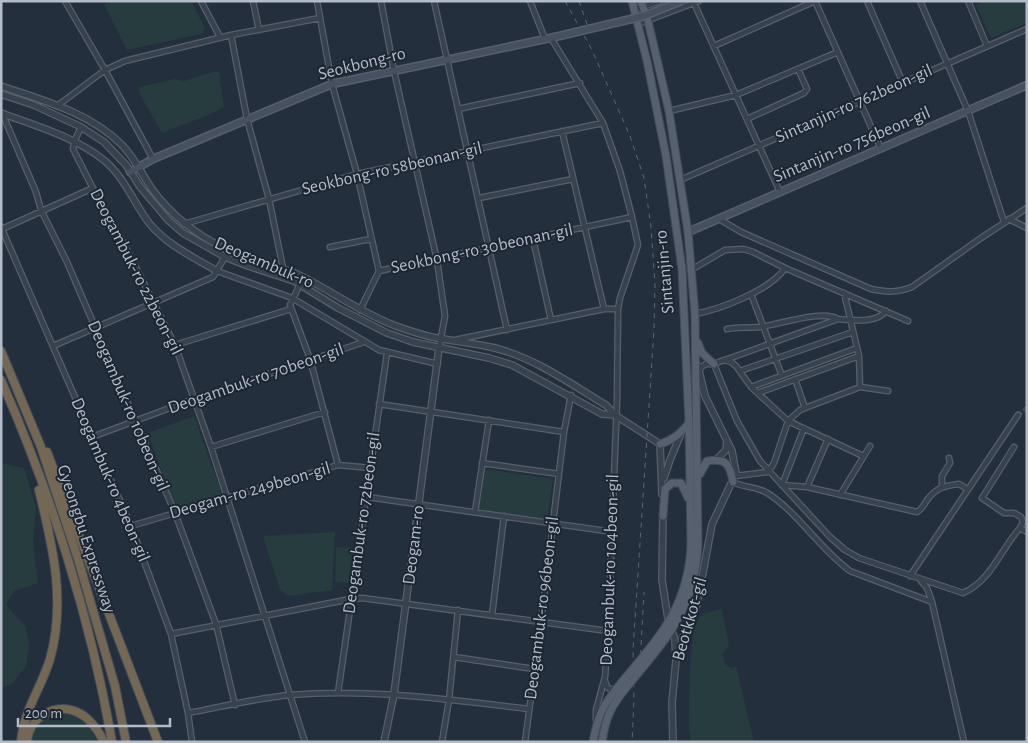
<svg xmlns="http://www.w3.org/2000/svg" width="1028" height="743" viewBox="0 0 1028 743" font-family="'Alegreya Sans',sans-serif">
<rect width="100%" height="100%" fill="#242f3e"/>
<path fill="#263c3f" d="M114,1H191L205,28L201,34L127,50L104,4Z
M983,1H1027V23L991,38L976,5Z
M216,71L219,72L224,107L208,115L162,133L139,93V87L174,79L184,81Z
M194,416L222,494L220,497L178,509L175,508L148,433Z
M1,463L24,468L36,507L33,543L38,583L14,591L6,605L26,627L29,647L26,666L12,684L1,688Z
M484,469L553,479L547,521L478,510Z
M335,532L332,590L289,596L280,590L263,536Z
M336,547L352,548L350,583L335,582Z
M722,609L729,646L722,654L726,665L733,668L736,666L754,742H691L689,731C690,710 687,630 700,617C705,612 715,611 722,609Z
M61,712C80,718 89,723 97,742H30C36,723 42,718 61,712Z"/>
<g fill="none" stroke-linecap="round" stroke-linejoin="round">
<path stroke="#3a4453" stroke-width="4.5" stroke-dasharray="4.5 2" stroke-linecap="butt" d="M1018,415L1027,408"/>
<defs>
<path id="minor" d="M65,1L105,70L153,159
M201,1L220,37
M253,1L259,30
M317,1L332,84L357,174L379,271L360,310
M381,1L394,71L437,260L445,316L439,348
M434,1L507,330
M530,1L545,39
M815,1L881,149
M867,1L903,83
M920,1L968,111L1004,222
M968,1L987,46
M694,3L780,192
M634,10L660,1
M638,24L699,1
M231,35L247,119L269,199L283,268
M551,38L603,123L620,171L632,217L638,245L620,298L618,309L617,401L608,631L605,677L596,710V720
M714,46L815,1
M57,106L105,70L125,61L231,35L320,18
M458,109L580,83
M669,111L736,95L838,52
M1,115L5,120L36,192L41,210L67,262L175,513L216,624L235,705
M747,119L804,93L807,89L798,69
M81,127L74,142L73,149L109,220L123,242L175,345L211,447L305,742
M562,131L604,309
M680,180L1027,29
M479,198L573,179
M719,219L741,232L871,289C886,292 897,293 912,287L981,238L1027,208
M1009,219L1027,228
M184,224L357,174L603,123
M1,227L131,526L171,634L188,713L192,742
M2,229L93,188
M533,239L551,320
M330,247L371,239
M691,270L725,250L744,249L753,252L785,268L908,321
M217,271L292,298L379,350L438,364
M379,271L632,217
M300,284L290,305L310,359L338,465
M844,293L859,356L860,387
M751,294L782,376
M695,314C721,309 771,290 785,268
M727,329C738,327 749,328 759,327C778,325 822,309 838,319
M455,340L604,309H618
M175,345L291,309
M53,346L213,277L225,257
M725,360L838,319C852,320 876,324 886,311
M714,364L737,421L760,461L830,537L845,550L859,558L963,593C992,580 1000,550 1020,528L1027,532
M740,371L853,332
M699,373L701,367L706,364H714L724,360L731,362L736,366L751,387L788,421L863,456
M795,379L805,408
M751,387L857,348
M758,393L859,356
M379,404L564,432
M804,428L782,485L807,487L917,512C922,509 924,505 927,500C937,487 944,486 959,484L967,489
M92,437L194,399L364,342
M211,447L325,412
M1014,447L982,498L1004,513H1014L1021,517L1023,522L1020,528
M482,463L559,474
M735,476L768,472L774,463L788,421L800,410L860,387L888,391
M733,482C744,488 757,486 769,494C800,515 820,549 850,571L932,602L964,742
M942,486V476L950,463L949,458
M807,487L828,439
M840,495L870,446
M367,497L613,532
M475,512L489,420
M131,526L338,465L371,468
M910,576L1018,415
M921,581L927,588L932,602
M492,615L504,516
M171,634L351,599L362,598L608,631
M454,657L534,669
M605,681L607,687L610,689H616
M338,693L387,353
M188,713C221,707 257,698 290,695C370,688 450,700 529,709
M442,742L449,700L458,610
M525,742L541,622L564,432L571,395"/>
<path id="tertiary" d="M1,86C42,100 91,113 122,145C135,158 142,175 152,189C171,215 195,234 224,248C248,261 274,264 299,275C332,291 361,313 396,326C410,331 427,337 443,339C460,342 478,344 495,348C535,358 571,384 606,405L615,415L660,444L662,494
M1,94L34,105L81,127L104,142L126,165L141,188L168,220L183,233L225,257L248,266L294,281L338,308L387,333L413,342L489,358L512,365L602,414L615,415
M1,113C36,126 76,137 105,161C124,177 134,203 149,223C167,245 193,257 217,271
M716,460L726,450L727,441
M664,478L670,460L682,431
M663,514L662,580L668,619L675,640L676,660
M384,742L394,694L439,348
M673,742L672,703L676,660L683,637L697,605L712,524L736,473L732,451L705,396L698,367"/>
<path id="secondary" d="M130,172L153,159L332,84L555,37
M688,232L1027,85"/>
<path id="primary" d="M632,1L647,61L666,156L682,269L689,423L691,545
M641,1L648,21L669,111L688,232L695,314L698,545
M698,343L702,353L714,364
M660,444C673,440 680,434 689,423
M700,474L707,461C726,458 730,464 733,482
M663,516L665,489L672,483H681L688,498
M593,742C598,714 603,705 621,683
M602,742C606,717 610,708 626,688"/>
<path id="motorway" d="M1,351L41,447L78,559L115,686L126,742
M1,380C51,493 91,620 112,742
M47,452L158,742
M21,742C24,709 41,689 50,659C66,602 53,547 39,490
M27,742C29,717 56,701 79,713C91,719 98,730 104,742"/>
</defs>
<use href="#minor" stroke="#565f6c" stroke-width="7"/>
<use href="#tertiary" stroke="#565f6c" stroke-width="8"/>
<use href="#secondary" stroke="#565f6c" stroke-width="9"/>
<use href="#primary" stroke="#414a57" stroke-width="9"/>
<use href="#motorway" stroke="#434c59" stroke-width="10"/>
<use href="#minor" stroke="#38414e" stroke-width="4.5"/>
<use href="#tertiary" stroke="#38414e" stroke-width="5.5"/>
<use href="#secondary" stroke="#465061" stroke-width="6"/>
<use href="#primary" stroke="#56606e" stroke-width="7"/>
<use href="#motorway" stroke="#746855" stroke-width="8"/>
<path stroke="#5a6575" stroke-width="1" stroke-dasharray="5 5" stroke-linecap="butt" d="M565,1L592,50L630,136L644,178L651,227L655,284L654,329L633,650L634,699L632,742
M579,1L589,30
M640,665L644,592"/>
<defs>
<path id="secondary-bridge" d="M555,37L644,16L681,1"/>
<path id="primary-bridge" d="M621,683C659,637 688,608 691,545
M626,688C666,639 694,612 698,545"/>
</defs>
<use href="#secondary-bridge" stroke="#565f6c" stroke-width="9" stroke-linecap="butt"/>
<use href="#primary-bridge" stroke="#414a57" stroke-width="9" stroke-linecap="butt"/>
<use href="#secondary-bridge" stroke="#465061" stroke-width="6"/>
<use href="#primary-bridge" stroke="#56606e" stroke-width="7"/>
</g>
<g text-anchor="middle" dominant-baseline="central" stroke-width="4" stroke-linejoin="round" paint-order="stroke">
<g font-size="18" fill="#b4bcc9" stroke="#1d2633">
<text transform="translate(362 64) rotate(-14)">Seokbong-ro</text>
<text transform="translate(854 104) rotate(-24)">Sintanjin-ro 762beon-gil</text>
<text transform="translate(852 145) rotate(-23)">Sintanjin-ro 756beon-gil</text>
<text transform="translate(392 169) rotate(-13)">Seokbong-ro 58beonan-gil</text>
<text transform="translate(482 249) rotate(-12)">Seokbong-ro 30beonan-gil</text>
<text transform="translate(264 263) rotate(23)">Deogambuk-ro</text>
<text transform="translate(136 272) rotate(63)">Deogambuk-ro 22beon-gil</text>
<text transform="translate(665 272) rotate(-95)">Sintanjin-ro</text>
<text transform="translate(256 379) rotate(-19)">Deogambuk-ro 70beon-gil</text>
<text transform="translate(128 406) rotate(67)">Deogambuk-ro 10beon-gil</text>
<text transform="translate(110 480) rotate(67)">Deogambuk-ro 4beon-gil</text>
<text transform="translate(250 491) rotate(-16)">Deogam-ro 249beon-gil</text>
<text transform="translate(362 523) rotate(-82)">Deogambuk-ro 72beon-gil</text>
<text transform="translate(86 539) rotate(72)">Gyeongbu Expressway</text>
<text transform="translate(414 545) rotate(-83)">Deogam-ro</text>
<text transform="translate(610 570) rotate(-88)">Deogambuk-ro 104beon-gil</text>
<text transform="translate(542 608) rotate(-83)">Deogambuk-ro 96beon-gil</text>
<text transform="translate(690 619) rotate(-74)">Beotkkot-gil</text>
</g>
</g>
<rect width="1028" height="743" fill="none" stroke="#b4bcc9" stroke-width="5"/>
<path d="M18 718v8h152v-8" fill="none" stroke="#b4bcc9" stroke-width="2.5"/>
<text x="25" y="718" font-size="15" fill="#b4bcc9" stroke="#1d2633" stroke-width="4" paint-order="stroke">200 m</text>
</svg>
